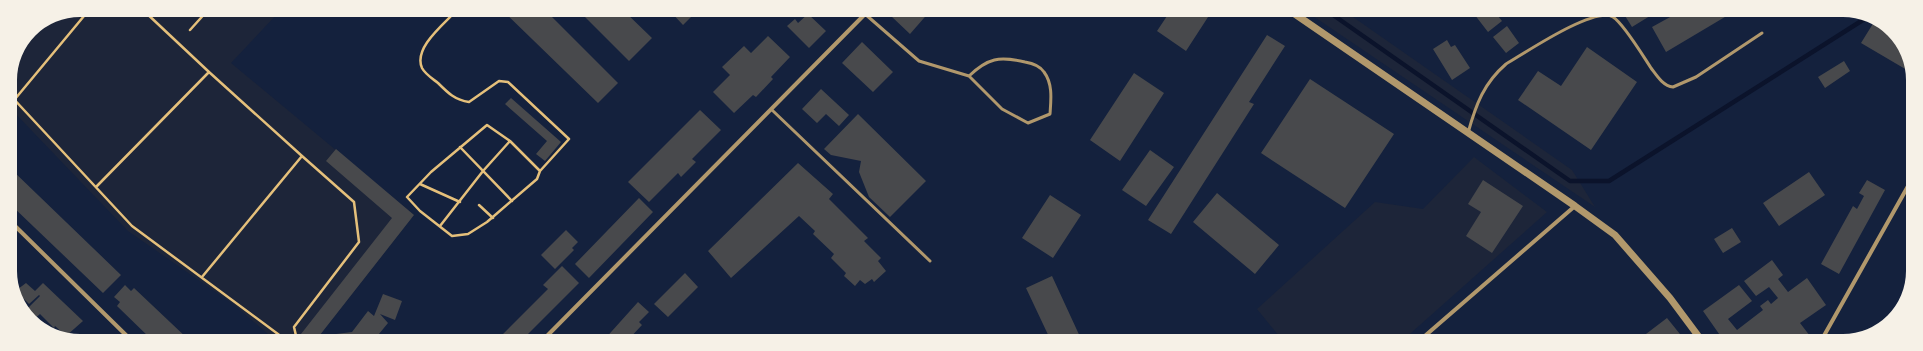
<svg xmlns="http://www.w3.org/2000/svg" width="1923" height="351" viewBox="0 0 1923 351" font-family="'Open Sans',sans-serif">
<rect width="100%" height="100%" fill="#14213d"/>
<path fill="#1d2539" d="M80,10H281L231,63L414,215L316,340H275L233,304L128,231L10,108C10,69 13,35 53,16C61,12 72,12 80,10Z
M1304,10H1343L1572,170L1595,207Z
M1474,157L1547,212L1402,341H1283L1257,309L1375,202L1423,209Z"/>
<g fill="none" stroke-linecap="round" stroke-linejoin="round">
<path stroke="#0b132b" stroke-width="4.5" d="M1326,10L1570,181H1609L1866,18"/>
</g>
<path fill="#48494c" d="M502,10H545L618,83L598,103Z
M578,10H623L652,38L629,61Z
M669,10H698L683,25Z
M897,10H931L910,34L891,16Z
M1171,10H1204L1210,14L1186,51L1157,31Z
M1471,10L1494,11L1502,21L1488,32Z
M1622,11H1658L1632,27Z
M1681,11H1735L1666,52L1652,27Z
M808,14L826,31L809,48L787,26L795,19L798,23Z
M1874,22L1892,30L1912,66V73L1861,43Z
M1507,26L1519,43L1506,53L1493,37Z
M1267,35L1285,46L1249,102L1254,104L1171,234L1148,220Z
M768,36L790,57L771,77L773,79L756,97L753,95L734,113L713,92L730,75L722,67L744,46L751,53Z
M1447,40L1451,47L1455,45L1470,68L1452,80L1433,49Z
M862,42L893,72L873,92L842,63Z
M1587,47L1637,82L1591,150L1518,100L1538,71L1561,86Z
M1844,61L1850,71L1825,88L1818,77Z
M1134,73L1164,93L1120,161L1090,140Z
M1310,79L1394,134L1345,208L1261,153Z
M821,89L849,115L839,126L826,114L817,123L802,109Z
M511,98L561,142L545,161L536,154L547,141L505,104Z
M700,110L721,130L692,159L696,162L681,177L678,173L649,202L628,182Z
M858,114L926,181L890,217L869,197L859,172L861,161L831,155L824,149Z
M336,149L414,215L316,340H303L301,334L392,218L326,161Z
M1150,150L1174,167L1146,206L1122,190Z
M798,163L833,194L829,199L868,238L864,241L881,258L878,261L886,271L874,282L872,279L865,284L860,280L855,286L844,276L846,273L831,258L834,254L813,234L815,231L799,216L731,278L708,251Z
M11,169L121,275L103,293L11,205Z
M1809,172L1825,195L1779,226L1763,203Z
M1483,180L1523,206L1492,253L1466,236L1481,212L1468,204Z
M1867,180L1885,190L1839,274L1821,264L1853,206L1857,209L1864,196L1859,193Z
M1217,193L1279,245L1255,274L1193,222Z
M1050,195L1081,215L1053,258L1022,238Z
M639,198L653,212L589,278L575,264Z
M1732,228L1741,242L1723,253L1714,239Z
M566,230L578,242L572,248L574,250L555,269L541,255Z
M1772,260L1783,275L1778,279L1788,292L1807,278L1826,305L1800,323L1810,336L1804,341H1724L1703,311L1739,285L1752,301L1728,319L1737,330L1763,310L1760,306L1768,300L1771,304L1778,298L1769,287L1756,296L1744,281Z
M562,266L579,283L522,340H497L548,289L543,285Z
M685,273L698,287L668,317L654,304Z
M1052,276L1082,341H1051L1026,288Z
M26,283L35,291L43,283L83,321L66,336L55,326L54,328L40,314L32,321L26,310L40,296L39,295L29,304L21,296L19,299L14,292Z
M125,285L131,291L134,288L189,340H152L117,306L120,302L114,297Z
M383,294L402,301L395,320L380,314L388,323L374,340H331L336,334L352,332L368,311L374,316Z
M638,302L649,312L639,322L642,325L627,341H603Z
M1667,318L1684,339L1645,341L1642,337Z
M87,334L93,340L82,339Z"/>
<g fill="none" stroke-linecap="round" stroke-linejoin="round">
<path stroke="#e5c07b" stroke-width="2.5" d="M457,10C444,24 413,48 422,68C425,74 433,79 438,83C448,93 455,100 469,102L499,81L508,82L569,139L540,171
M190,30L208,10
M10,95L132,226L286,340
M15,99L89,10
M487,125L510,141L540,171L537,179L487,222L468,234L452,236L420,211L407,197L431,172Z
M460,147L512,201
M420,184L460,202
M96,187L209,72L143,10
M479,205L493,218
M440,226L483,171L510,141
M202,277L302,156L209,72
M297,340L294,327L359,242L354,202L302,156"/>
<path stroke="#b1986c" stroke-width="3" d="M865,14L919,61L969,76L1002,109L1028,123L1050,114C1051,100 1053,84 1044,72C1040,66 1031,63 1025,62C999,56 988,58 969,76
M772,110L930,261
M1468,133C1476,104 1484,83 1506,64C1525,53 1594,6 1613,17C1624,24 1643,56 1651,68C1657,76 1663,86 1673,87L1696,77L1762,33"/>
<path stroke="#b1986c" stroke-width="4" d="M12,223L131,340
M543,340L869,10
M1419,341L1575,206
M1821,341L1912,179"/>
<path stroke="#b1986c" stroke-width="7" d="M1289,10L1575,206L1615,235L1670,298L1702,341"/>
</g>
<path d="M0 0H1923V351H0ZM80 17H1843A63 63 0 0 1 1906 80V271A63 63 0 0 1 1843 334H80A63 63 0 0 1 17 271V80A63 63 0 0 1 80 17Z" fill="#f6f1e7" fill-rule="evenodd"/>
</svg>
